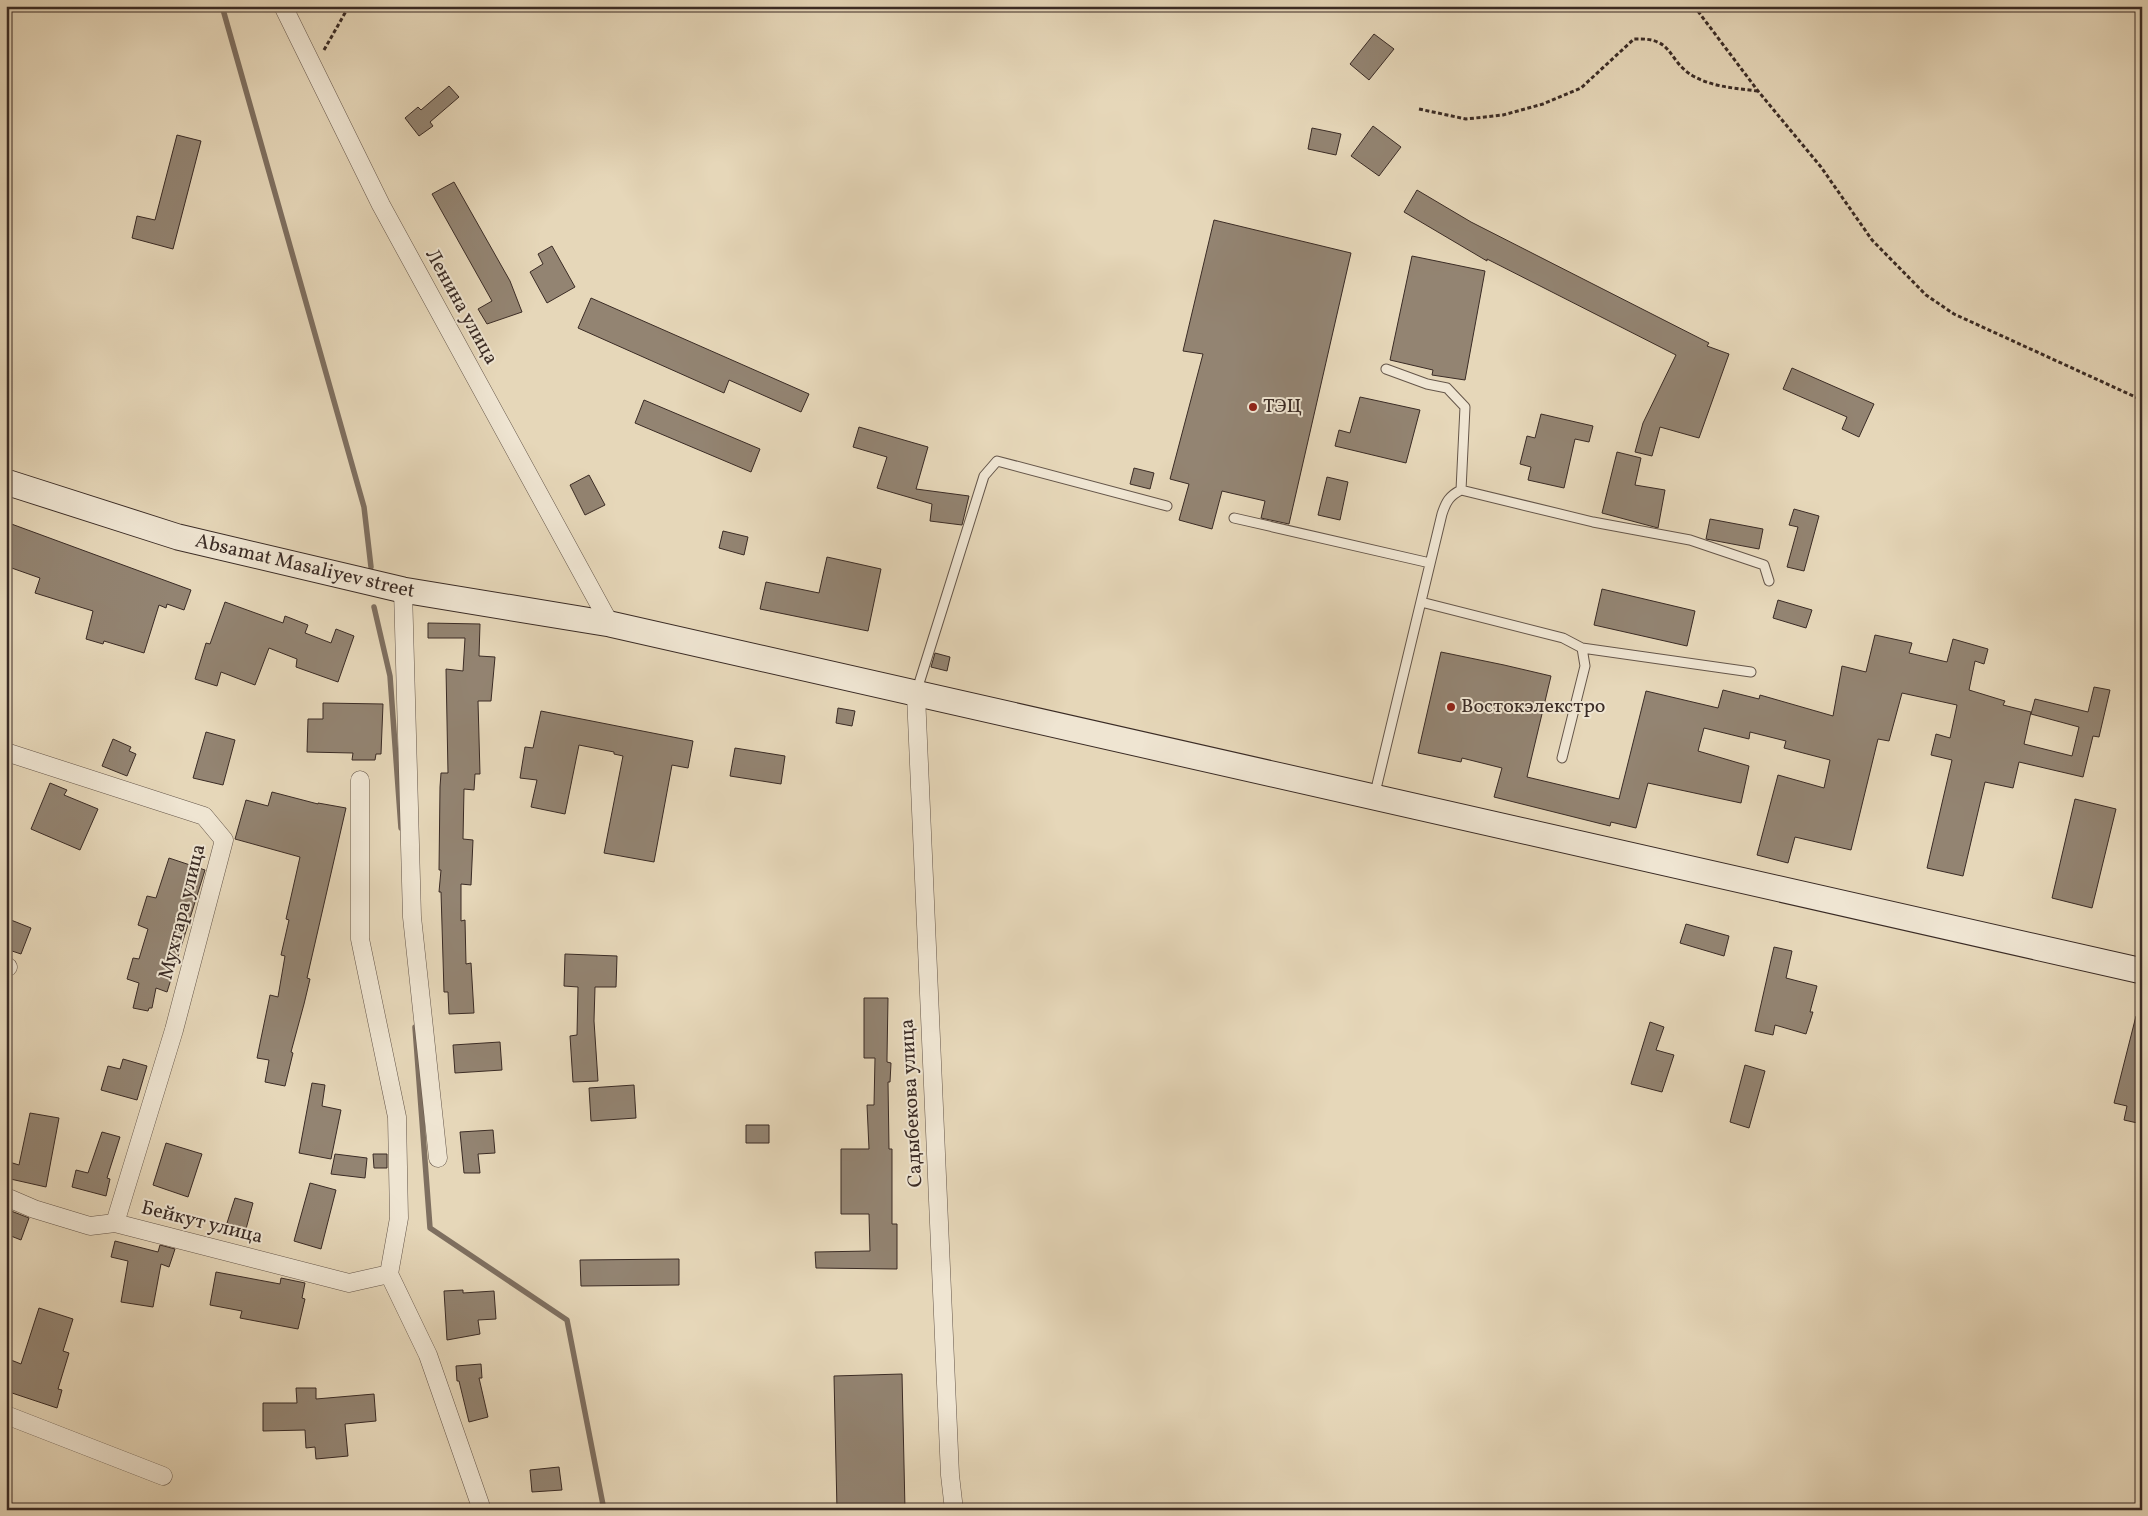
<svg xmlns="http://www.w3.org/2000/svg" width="2148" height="1516" viewBox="0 0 2148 1516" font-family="Vollkorn,serif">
<rect width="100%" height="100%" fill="#e6d7b9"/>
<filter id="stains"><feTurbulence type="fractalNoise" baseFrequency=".004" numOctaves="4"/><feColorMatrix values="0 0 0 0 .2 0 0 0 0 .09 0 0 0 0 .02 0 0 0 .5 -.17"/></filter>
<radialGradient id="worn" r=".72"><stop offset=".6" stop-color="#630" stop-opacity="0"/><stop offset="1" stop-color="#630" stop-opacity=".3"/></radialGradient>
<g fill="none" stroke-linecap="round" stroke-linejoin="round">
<path stroke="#7e6f60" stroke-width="5.5" d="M222,6L364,507L371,567
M374,607L390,676L401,828
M415,1027L430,1228L567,1320L604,1510"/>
</g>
<path fill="#938472" stroke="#3a2b25" d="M1374,34L1394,49L1369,80L1350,64Z
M449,86L459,97L430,122L433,126L419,136L405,118L418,107L421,110Z
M1373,126L1401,147L1379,176L1351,156Z
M1312,128L1341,134L1336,155L1308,149Z
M177,135L201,141L173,249L132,238L137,216L155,220Z
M454,182L510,281L522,312L487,324L478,309L492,301L432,194Z
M1417,190L1471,222L1709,343L1707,346L1729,354L1699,438L1660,427L1652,456L1635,452L1643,423L1676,355L1487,259V261L1404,212Z
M1214,220L1351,253L1289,524L1261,518L1265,501L1222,491L1212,529L1179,520L1189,484L1170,479L1203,354L1183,351Z
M552,246L575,287L547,303L530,272L543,264L538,254Z
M1412,256L1485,271L1465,380L1432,375L1433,370L1390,360Z
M591,298L809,394L801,412L729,380L724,393L578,328Z
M1792,368L1874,404L1859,437L1842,429L1847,417L1783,389Z
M1360,397L1420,410L1406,463L1335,446L1339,430L1350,433Z
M644,400L760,449L751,472L635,423Z
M1541,414L1593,426L1589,442L1575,439L1564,488L1528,480L1531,467L1520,464L1527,436L1535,438Z
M859,427L928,447L916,489L969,496L962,525L930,521L932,504L877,488L887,457L853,447Z
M1617,452L1641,458L1635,485L1665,490L1658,528L1602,513Z
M1134,468L1154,473L1150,489L1130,484Z
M589,475L605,505L585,515L570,485Z
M1327,477L1348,482L1340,520L1318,515Z
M1794,509L1819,516L1804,571L1787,567L1798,527L1789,525Z
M1710,519L1763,529L1759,549L1706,539Z
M6,522L191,590L184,610L167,604L166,608L159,605L144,653L104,641L103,644L86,639L93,611L35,593L40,578L6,566Z
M723,531L748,537L744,555L719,548Z
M827,557L881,569L868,631L760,609L766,582L819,593Z
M1602,589L1695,611L1687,646L1594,625Z
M1778,600L1812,610L1806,628L1773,618Z
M225,602L283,623L285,616L308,625L305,633L331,643L336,629L354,636L338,682L296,667L297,659L269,648L255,685L221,672L217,686L195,679L206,643L210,644Z
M428,623L480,624L479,656L495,657L491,701H478L480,774H475L474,790L464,789L463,839L473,840L471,885L461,884V921L465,920L466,964L471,963L474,1013L449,1014L448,992H444L441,892H439L441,870H439L440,787L441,773H448L446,669L463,671L465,638H428Z
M1875,635L1912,643L1909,653L1947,662L1953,639L1988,649L1984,664L1975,661L1969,690L2005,701L2003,705L2031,712L2024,744L2072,756L2079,727L2031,714L2035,699L2088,712L2094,687L2110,690L2099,737L2093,736L2083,777L2019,762L2013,788L1985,782L1963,876L1927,868L1952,760L1931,755L1936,734L1950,738L1957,705L1902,693L1889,741L1878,739L1851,850L1795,837L1788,863L1757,855L1778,775L1824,788L1830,760L1784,748L1786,741L1750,732L1749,739L1704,728L1698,751L1749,766L1741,803L1648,783L1636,828L1611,822L1610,826L1494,797L1502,768L1462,758L1461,762L1418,753L1441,652L1504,665L1551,676L1527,777L1619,799L1646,691L1718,708L1723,690L1759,699L1760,695L1833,716L1842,666L1866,672Z
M935,653L950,657L947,671L931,667Z
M323,703L383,704L381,754H376L375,760H352L353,753L307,752L308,719H323Z
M838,708L855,711L852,726L836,723Z
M541,711L693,741L688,768L672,765L654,862L604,853L623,756L614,754V752L579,745L565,814L531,807L537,780L520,778L525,747L533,748Z
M206,732L235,740L223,785L193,778Z
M113,739L131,747L129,751L136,754L127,776L102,766Z
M735,748L785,756L781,784L730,776Z
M50,783L67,790L64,795L98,809L80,850L31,829Z
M272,792L318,804V803L346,808L307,978L310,979L304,1004L291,1052L293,1053L285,1086L265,1082L269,1060L257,1058L270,995L278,997L285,956L281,955L289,920L286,919L300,857L235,839L246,800L268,806Z
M2075,799L2116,809L2092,908L2052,898Z
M169,858L205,870L167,992L156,988L152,1008H149L148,1011L133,1008L139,983L127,979L133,958L139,959L148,929L138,925L147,896L156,898Z
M6,918L31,928L21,954L6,949Z
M1686,924L1729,936L1724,956L1680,943Z
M1774,947L1792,951L1786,978L1817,986L1810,1012H1813L1806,1034L1775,1025L1773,1035L1755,1031Z
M565,954L617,956L616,987H595L594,1021L598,1081L573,1082L570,1036L577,1035L578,987L564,986Z
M864,998H888L887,1058V1062L891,1063L890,1082H888L889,1149H892V1224H897V1269L816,1268L815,1252L870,1251L869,1214H841V1149H869L867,1105H874L875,1058H864Z
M2136,1016L2142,1017V1124L2124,1120L2127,1106L2114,1103Z
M1650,1022L1664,1027L1656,1050L1674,1055L1662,1092L1631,1084Z
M500,1042L502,1070L455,1073L453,1045Z
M123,1059L147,1066L137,1100L101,1090L108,1066L120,1069Z
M1745,1065L1765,1071L1749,1128L1730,1122Z
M312,1083L325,1085L322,1106L341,1110L331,1159L299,1153Z
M634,1085L636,1118L591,1121L589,1088Z
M30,1113L59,1118L46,1187L6,1178V1161L19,1165Z
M746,1125H769V1143H746Z
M493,1130L495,1153L478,1154L480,1173H464L460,1132Z
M102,1132L120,1137L107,1178L110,1179L106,1196L72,1187L76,1170L88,1173Z
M166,1143L202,1154L188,1197L153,1185Z
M335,1154L367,1158L365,1178L331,1174Z
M373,1154H387V1168H374Z
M310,1183L336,1190L321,1249L294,1241Z
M235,1198L253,1203L246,1229L227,1223Z
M6,1209L29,1218L21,1240L6,1234Z
M115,1241L158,1252L160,1245L175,1249L169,1267L161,1264L153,1307L121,1302L128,1261L111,1257Z
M679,1259V1285L581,1286L580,1260Z
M216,1272L280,1284L281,1278L305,1283L302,1298L305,1299L298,1329L240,1318L242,1311L210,1305Z
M463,1290V1293L494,1291L496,1319L478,1320L480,1334L447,1340L444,1291Z
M39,1308L73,1319L63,1351L69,1353L58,1389L62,1390L57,1408L6,1391V1358L21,1364Z
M481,1364L482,1378H479L488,1417L469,1422L459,1381H457L456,1366Z
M902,1374L905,1510H837L834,1376Z
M296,1388H316V1399L374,1394L376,1421L345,1424L348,1456L316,1459L315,1447L306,1448L305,1430L263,1431V1403H297Z
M559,1467L562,1490L532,1492L530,1470Z"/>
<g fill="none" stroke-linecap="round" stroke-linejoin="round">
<defs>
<path id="lane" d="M1386,369L1427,384L1447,388L1465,407L1461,490
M1234,518L1430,563
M1421,602L1563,638L1582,648L1585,666L1562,758
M1582,648L1751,672
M916,693L984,476L997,461L1167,506
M1374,797L1442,514C1446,502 1449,496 1461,490L1593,522L1690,540L1764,565L1769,581"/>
<path id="street" d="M283,6L381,205L610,624
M403,590L412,917L438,1158
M916,695L950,1475L954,1510
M6,752L204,816L224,840L174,1030L115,1223
M360,780V939L397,1117L399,1218L389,1274L428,1355L482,1510
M6,966L8,967
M6,1197L34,1209L90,1226L115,1223L349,1283L389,1274
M6,1415L163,1476"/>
<g id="secondary">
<path id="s1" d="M6,482L178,537L403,590L610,624L2142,971"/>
</g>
</defs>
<use href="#lane" stroke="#65564a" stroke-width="11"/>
<use href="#street" stroke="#65564a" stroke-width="19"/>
<use href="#secondary" stroke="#3a2b25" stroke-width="27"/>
<path stroke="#3a2b25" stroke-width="3" stroke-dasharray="4 2.5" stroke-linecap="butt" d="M1694,6L1758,91L1821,167L1872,240L1926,295L1954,314L2142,400
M324,50L349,6
M1419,109L1466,119L1503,115L1543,104L1581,88L1634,39C1675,37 1666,60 1693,76C1713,87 1734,88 1757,91"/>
<use href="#lane" stroke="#efe5d2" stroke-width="9"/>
<use href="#street" stroke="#efe5d2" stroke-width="18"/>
<use href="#secondary" stroke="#efe5d2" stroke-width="25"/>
</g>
<g fill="#8f2418" stroke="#efe5d2" stroke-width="2">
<circle cx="1253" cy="407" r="5"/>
<circle cx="1451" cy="707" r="5"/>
</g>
<g text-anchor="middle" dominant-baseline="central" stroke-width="4" stroke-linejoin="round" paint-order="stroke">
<g font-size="20" fill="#3a2b25" stroke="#efe5d2">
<text transform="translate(461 307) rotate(61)">Ленина улица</text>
<text stroke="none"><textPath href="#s1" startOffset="311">Absamat Masaliyev street</textPath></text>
<text transform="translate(183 912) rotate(-76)">Мухтара улица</text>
<text transform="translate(912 1103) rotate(-93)">Садыбекова улица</text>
<text transform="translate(202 1223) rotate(14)">Бейкут улица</text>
</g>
<g font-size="20" fill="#3a2b25" stroke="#efe5d2" text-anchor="start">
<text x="1263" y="407">ТЭЦ</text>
<text x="1461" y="707">Востокэлекстро</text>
</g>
</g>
<rect width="2148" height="1516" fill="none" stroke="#e6d7b9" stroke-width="25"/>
<rect x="8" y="8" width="2133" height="1501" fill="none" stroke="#3a2b25" stroke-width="2.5"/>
<rect x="12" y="12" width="2123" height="1491" fill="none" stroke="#3a2b25"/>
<rect width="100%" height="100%" filter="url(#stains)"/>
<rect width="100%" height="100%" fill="url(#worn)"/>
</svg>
